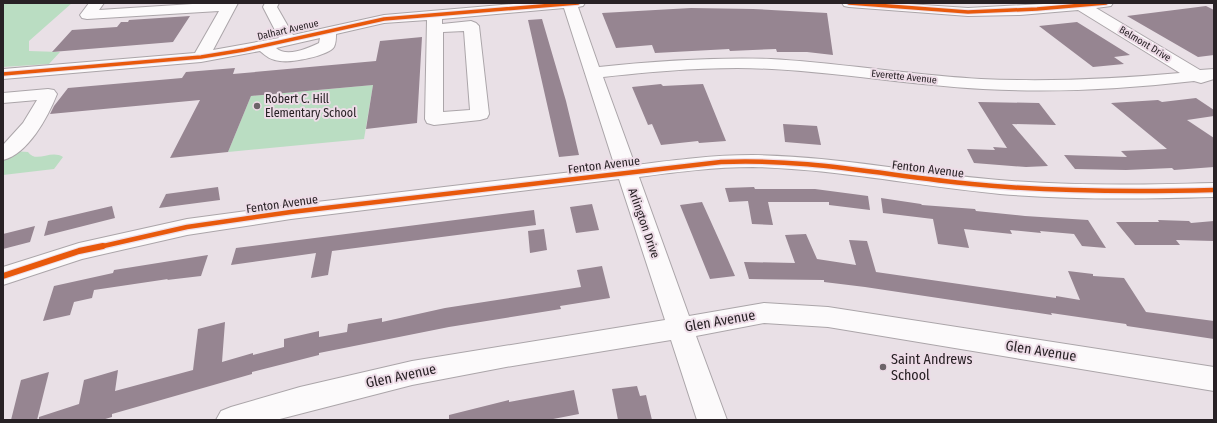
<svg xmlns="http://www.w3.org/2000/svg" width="1217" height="423" viewBox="0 0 1217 423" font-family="'Fira Sans Condensed',sans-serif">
<rect width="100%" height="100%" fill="#e9e0e6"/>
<path fill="#baddc2" d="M3,3H72L29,41V51L60,52L49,64L3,67Z
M373,85L364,139L228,152L251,96Z
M13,151L28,152C36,164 51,149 63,157L54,169L3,175V155Z"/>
<path fill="#968591" d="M1206,6L1214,10V55L1198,57L1127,16Z
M691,8L753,9L827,13L833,55L807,52H777L776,49L730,51L729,49L655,53L652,45L616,48L602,13Z
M190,16L173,42L52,52L72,30L117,27L121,22H128L129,20Z
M542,19L566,101L579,155L559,157L528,20Z
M1077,22L1130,55L1114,57L1124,64L1093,67L1039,26Z
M422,37L417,123L366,129L373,85L251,96L228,152L170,158L200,100L50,114L54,106L68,88L182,78L186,72L235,68L233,74L376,61L380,41Z
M661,84L663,86L703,84L726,141L699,143L698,141L661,145L652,124L648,125L632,87Z
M1196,98L1214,110V116L1187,120L1214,138V167L1174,170L1172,168L1126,170L1075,169L1064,155L1127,157L1121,151L1167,149L1111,103L1158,100L1162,102Z
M978,102L1039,103L1056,125L1012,124L1048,166L1026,167L974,163L967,149L995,150L993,147L1007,148Z
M783,124L817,126L821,145L785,142Z
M218,187L220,200L159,208L166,194Z
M754,187L755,189H815L868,196L870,210L829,205V202H768L773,225L752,224L748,201L729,202L725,188Z
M881,198L921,204L922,205L975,209L976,211L1025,216L1088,220L1106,248L1082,246L1074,234L1040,231L1041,233L1010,230L1012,234L964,229L969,248L938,244L933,219L883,213Z
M702,202L725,253L735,276L710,279L680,205Z
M592,204L599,230L576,233L570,207Z
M112,206L115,218L44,236L48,221Z
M534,210L536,225L332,251L328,275L311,278L316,253L231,265L236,248Z
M1158,220L1189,221L1191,223L1214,221V241L1176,240L1180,245H1135L1116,222H1159Z
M35,226L30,242L3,249V234Z
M544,229L547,250L530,253L528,231Z
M806,234L817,259L856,265L849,240L867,241L876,272L1056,298V296L1080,300L1068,271L1093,274V276L1124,278L1146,312L1214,321V339L1127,326L1126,324L1051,313L1052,315L865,287L824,282V280L749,279L744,262L795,263L785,235Z
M208,255L201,276L167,280L168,279L94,290L92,298L74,302L70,315L43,321L54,286L113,273L114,270Z
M602,266L610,298L560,306L561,309L449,327L319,353V355L252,372V374L112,414V417L102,420H39V417L79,404L84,380L118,370L115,391L193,370L198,329L225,322L222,362L253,353V355L284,347V339L319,331V337L347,332L348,324L382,318V322L445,308L581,287L577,270Z
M49,372L37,420H11L21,380Z
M637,386L640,396L646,395L652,420H618L612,389Z
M574,390L579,414L548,420H449V415L509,400V402Z"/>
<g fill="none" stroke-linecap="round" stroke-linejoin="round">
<defs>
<path id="minor" d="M89,3H104L99,10L208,3H238L213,50L279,38L263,7L265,3H279L277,7L293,35L384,15L525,3H585L583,6L578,7L599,67C656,61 714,57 771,59C841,63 911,75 981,79C1048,82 1114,79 1180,73L1078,10L1020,15L968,16L849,7L844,6L842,3H893L968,8L1062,3H1113L1111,6L1096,8L1200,70L1214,69V79L1201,83L1194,81C1124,89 1054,93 983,89C912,85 843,73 772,69C716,66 659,71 603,77L635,165C674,160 713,155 752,155C835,156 917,173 999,180C1071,186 1142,185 1214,183V197C1143,199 1071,200 1000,194C917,186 836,169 753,167C715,167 677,172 639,177L689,316L764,303L828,307L1214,367V391L828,327L764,323L696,336L727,420H697L671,340L506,367L412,385L276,420H216L221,411L231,407L300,387L412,361L665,320L619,179L291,219L187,235L82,259L3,285V267L79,243L187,219L291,205L615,167L564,8L442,19V24L471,21L476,23L479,26L489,114L487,118L480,120L434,125L427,123L425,119L427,20L384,23L336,34C336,38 336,43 334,47C328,56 291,63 280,61C271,60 267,57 260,51L201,62L3,79V69L195,53L219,11L87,19L82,18L80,15ZM464,31L470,110L443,112V32ZM320,38L319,43C308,48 287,58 276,48Z
M48,89L54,90L57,94C48,117 28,154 3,160V145L23,123L37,100L3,103V93Z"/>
</defs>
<use href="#minor" stroke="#aba5a9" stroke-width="2"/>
<use href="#minor" fill="#fcfafb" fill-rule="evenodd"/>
<defs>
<path id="cycleway-far2" d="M849,3L968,12L1037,9L1106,3
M3,74L201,57L244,50L384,19L578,3"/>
<path id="cycleway-far1" d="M99,247L187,227L291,212L721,162C806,158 888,176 972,184C1052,192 1133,192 1214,190"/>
<path id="cycleway" d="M3,276L79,251L103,246"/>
</defs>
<use href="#cycleway-far2" stroke="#eddce7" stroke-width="5.5"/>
<use href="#cycleway-far1" stroke="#eddce7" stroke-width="7"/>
<use href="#cycleway" stroke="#eddce7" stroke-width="8"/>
<use href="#cycleway-far2" stroke="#e8590c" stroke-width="3.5"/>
<use href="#cycleway-far1" stroke="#e8590c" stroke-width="4.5"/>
<use href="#cycleway" stroke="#e8590c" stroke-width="6"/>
</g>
<g fill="#6c6469" stroke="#eddce7" stroke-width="1.5">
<circle cx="257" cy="106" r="4"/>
<circle cx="883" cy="367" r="4"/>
</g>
<g text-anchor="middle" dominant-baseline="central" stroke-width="4" stroke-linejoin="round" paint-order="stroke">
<g font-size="10" fill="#282125" stroke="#eddce7">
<text transform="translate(288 30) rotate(-13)">Dalhart Avenue</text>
<text transform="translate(1145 44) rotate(31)">Belmont Drive</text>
<text transform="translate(904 77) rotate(6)">Everette Avenue</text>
</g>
<g font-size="12" fill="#282125" stroke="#eddce7" text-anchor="start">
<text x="265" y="99">Robert C. Hill<tspan x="265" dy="14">Elementary School</tspan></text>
</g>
<g font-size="12" fill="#282125" stroke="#eddce7">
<text transform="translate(604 165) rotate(-7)">Fenton Avenue</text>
<text transform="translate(928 169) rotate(7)">Fenton Avenue</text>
<text transform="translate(282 204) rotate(-8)">Fenton Avenue</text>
<text transform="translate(644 223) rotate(71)">Arlington Drive</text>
</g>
<g font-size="14" fill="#282125" stroke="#eddce7">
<text transform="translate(720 321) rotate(-10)">Glen Avenue</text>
<text transform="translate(1041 351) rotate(9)">Glen Avenue</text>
<text transform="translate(401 376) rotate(-12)">Glen Avenue</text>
</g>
<g font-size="14" fill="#282125" stroke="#eddce7" text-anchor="start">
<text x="891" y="359">Saint Andrews<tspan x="891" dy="16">School</tspan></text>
</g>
</g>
<rect width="1217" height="423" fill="none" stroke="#282125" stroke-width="8"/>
</svg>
